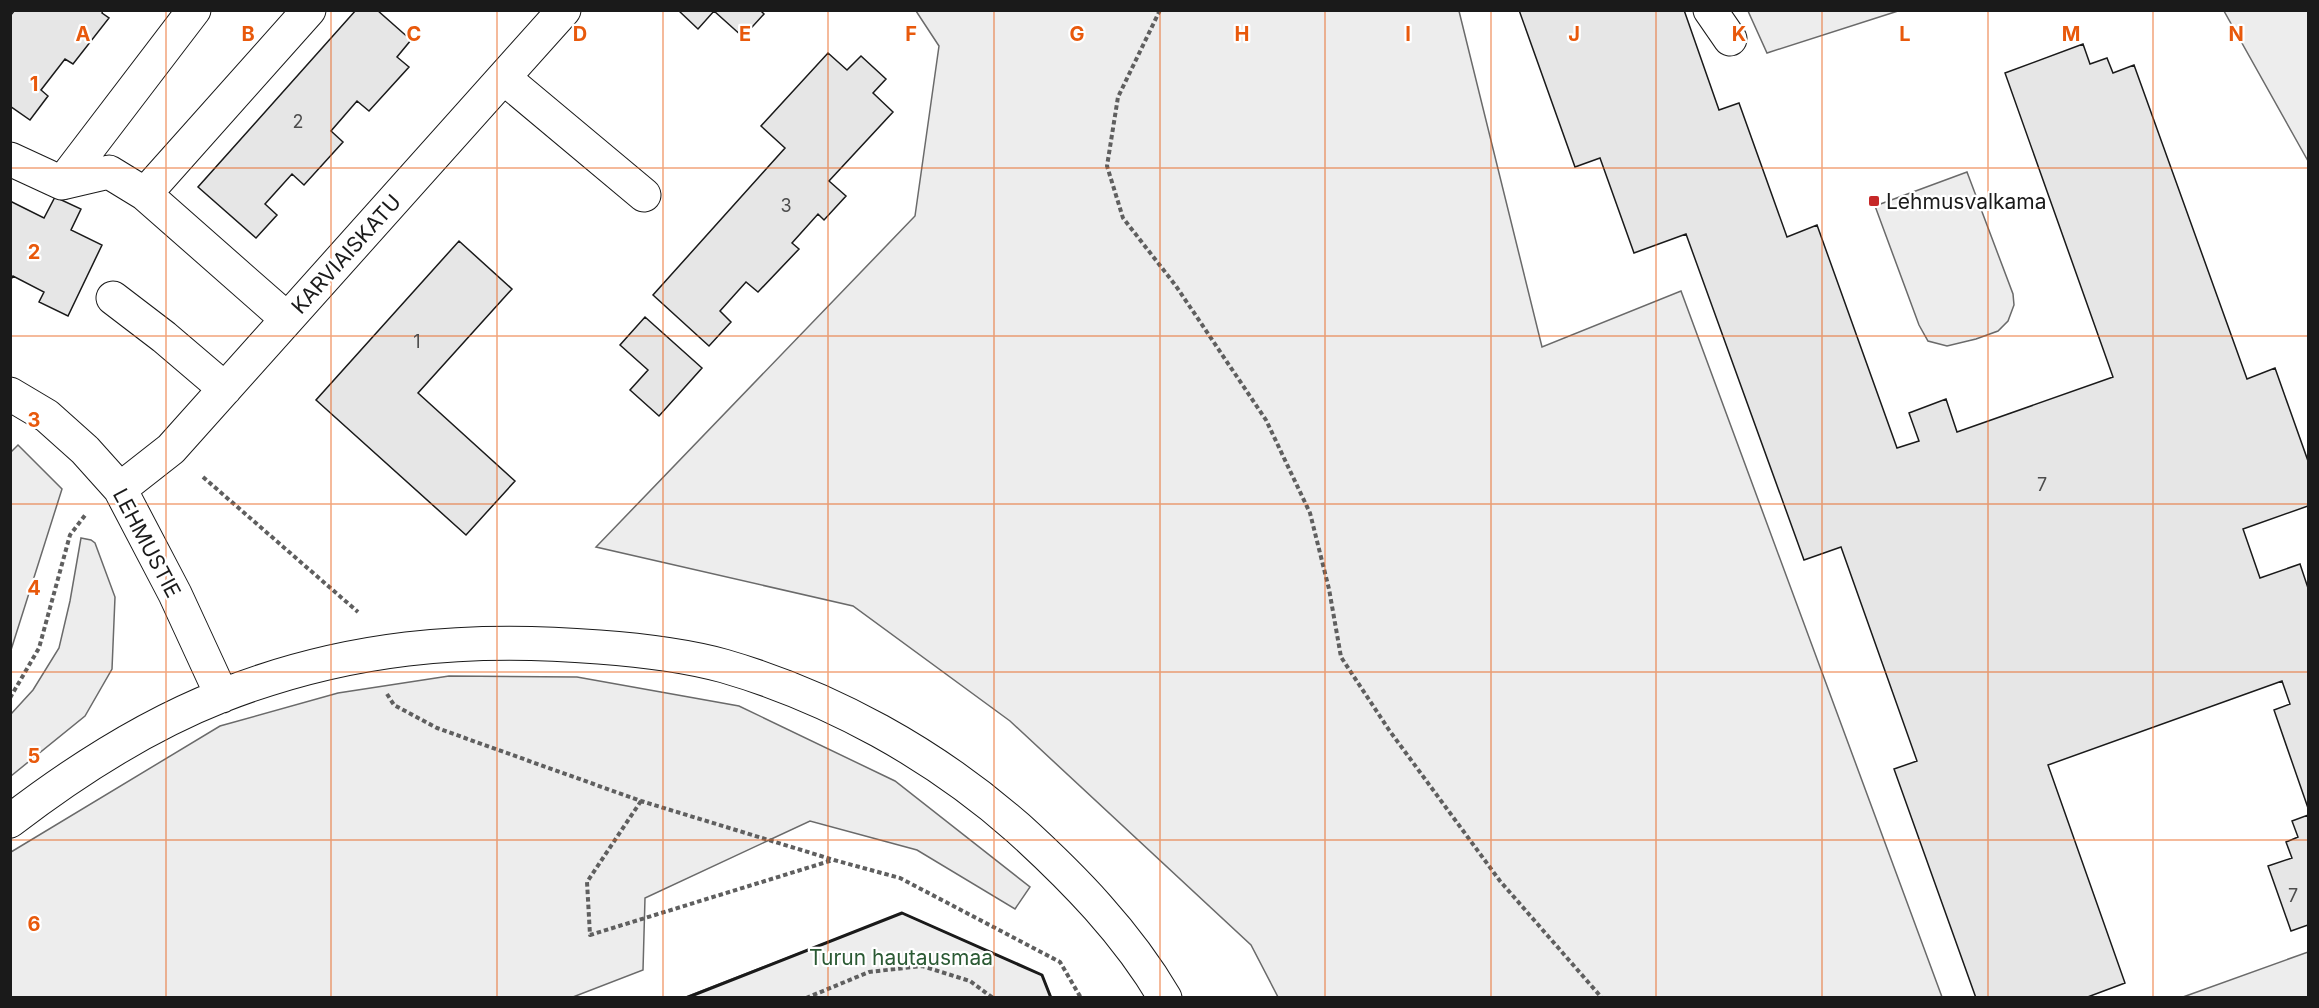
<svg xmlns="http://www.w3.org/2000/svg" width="2319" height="1008" viewBox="0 0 2319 1008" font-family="Inter,sans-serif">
<rect width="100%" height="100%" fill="#fff"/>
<path fill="#ededed" stroke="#6a6a6a" stroke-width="1.5" d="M916,11H1459L1542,347L1681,291L1942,997H1278L1251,945L1010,721L853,606L596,547L915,216L939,46Z
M1748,11H1898L1767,53Z
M2224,11H2308V161Z
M1967,172L2013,294L2014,305L2008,321L1998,331L1976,339L1947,346L1928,341L1919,325L1875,206Z
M18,445L62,489L11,650L10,453Z
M81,538L91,540L95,543L115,597L112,669L85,716L11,776V714L33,690L59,648L70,601Z
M449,676L577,677L739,706L895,781L1030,887L1015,909L917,850L810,821L645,898L643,970L573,997H11V852L220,726L338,693Z
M902,913L1042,975L1051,997H686Z
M2308,952V997H2183Z"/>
<path fill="#e6e6e6" stroke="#1a1a1a" stroke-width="1.5" d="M15,10H103L102,13L109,18L73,64L65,59L41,90L48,96L30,120L10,106V16Z
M356,10H377L411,40L397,57L409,67L369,111L357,101L331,131L343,142L304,185L292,174L265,204L277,215L256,238L198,187Z
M678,10H760L764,14L743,37L714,11L698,29Z
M1519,10H1684L1719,110L1739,103L1787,237L1817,225L1897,448L1919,441L1909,413L1946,399L1957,432L2113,377L2005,73L2083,44L2090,64L2107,58L2113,73L2134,65L2247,379L2275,368L2308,461V506L2243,529L2260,578L2300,564L2308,588V808L2274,710L2290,704L2282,681L2048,765L2125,983L2085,998H1976L1894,769L1917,761L1841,547L1804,560L1686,234L1634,253L1600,158L1575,167Z
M828,53L847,70L861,56L886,79L873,93L893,112L829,181L846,196L824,220L818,214L792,243L799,249L758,292L746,282L720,311L731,322L709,346L653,295L785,148L761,126Z
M55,197L81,209L71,230L102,245L68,316L39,302L44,292L13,276L10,281V201L44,218Z
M459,241L512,289L418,393L515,481L466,535L316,400Z
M645,317L702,368L659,416L630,390L648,370L620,345Z
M2308,815V925L2291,931L2268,866L2292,858L2286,842L2298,837L2292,821Z"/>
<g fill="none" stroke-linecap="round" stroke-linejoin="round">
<defs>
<path id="minor" d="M1710,10L1730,39
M504,78L644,195
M10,159L62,183L109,172L145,194
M62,183L194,10
M113,298L164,337L225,389
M287,319L145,194L309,10
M10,394L47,416L85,450L120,489L175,594L222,696
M120,489L171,449L564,10
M10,821C75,771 145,726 221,696C345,647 467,636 599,647C640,650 684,655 724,666C831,697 934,754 1018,828C1073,878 1127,933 1165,998"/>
</defs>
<use href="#minor" stroke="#1a1a1a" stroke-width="35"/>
<path stroke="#5f5f5f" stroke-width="4" stroke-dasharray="4.5 3" stroke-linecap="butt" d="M1160,10L1118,97L1107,166L1123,218L1176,286L1266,420L1310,513L1329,589L1341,657L1389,730L1500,881L1602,998
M203,477L358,612
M387,694L394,705L437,728L641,801L834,860L900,878L1060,962L1081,998
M10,698L39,648L70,535L86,514
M641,801L587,882L590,935L833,860
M806,998L869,972L922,966L970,981L993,998"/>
<use href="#minor" stroke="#fff" stroke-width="33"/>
<path stroke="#1a1a1a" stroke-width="3" d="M686,998L902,913L1042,975L1051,998"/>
</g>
<path fill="none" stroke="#e8590c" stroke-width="1.5" stroke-opacity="0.55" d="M166,10V998M331,10V998M497,10V998M663,10V998M828,10V998M994,10V998M1160,10V998M1325,10V998M1491,10V998M1656,10V998M1822,10V998M1988,10V998M2153,10V998M10,168H2308M10,336H2308M10,504H2308M10,672H2308M10,840H2308"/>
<rect fill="#c62828" stroke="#fff" stroke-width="2" x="1868" y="195" width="12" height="12" rx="3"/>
<g text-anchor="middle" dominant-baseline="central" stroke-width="4.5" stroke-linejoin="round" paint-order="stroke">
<g font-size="18" fill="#4d4d4d">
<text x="298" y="121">2</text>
<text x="786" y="205">3</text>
<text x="417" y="341">1</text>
<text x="2042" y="484">7</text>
<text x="2293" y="895">7</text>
</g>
<g font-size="21" fill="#1a1a1a" stroke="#fff" text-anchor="start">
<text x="1886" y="201">Lehmusvalkama</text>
</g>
<g font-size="21" fill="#1a1a1a" stroke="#fff">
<text transform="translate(346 254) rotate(-48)">KARVIAISKATU</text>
<text transform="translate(147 543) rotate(62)">LEHMUSTIE</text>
</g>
<g font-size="21" fill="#2b5a34" stroke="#fff">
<text x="901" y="957">Turun hautausmaa</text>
</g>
</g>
<g font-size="20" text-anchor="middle" font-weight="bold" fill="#e8590c" stroke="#fff" stroke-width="4.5" stroke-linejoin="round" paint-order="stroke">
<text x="83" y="41">A</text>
<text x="248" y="41">B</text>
<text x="414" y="41">C</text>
<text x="580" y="41">D</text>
<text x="745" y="41">E</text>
<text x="911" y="41">F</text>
<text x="1077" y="41">G</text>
<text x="1242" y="41">H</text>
<text x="1408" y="41">I</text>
<text x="1574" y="41">J</text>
<text x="1739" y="41">K</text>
<text x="1905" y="41">L</text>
<text x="2071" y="41">M</text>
<text x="2236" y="41">N</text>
<text x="34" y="91">1</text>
<text x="34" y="259">2</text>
<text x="34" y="427">3</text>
<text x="34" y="595">4</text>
<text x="34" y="763">5</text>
<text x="34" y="931">6</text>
</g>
<rect width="2319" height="1008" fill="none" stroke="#1a1a1a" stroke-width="24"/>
</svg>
